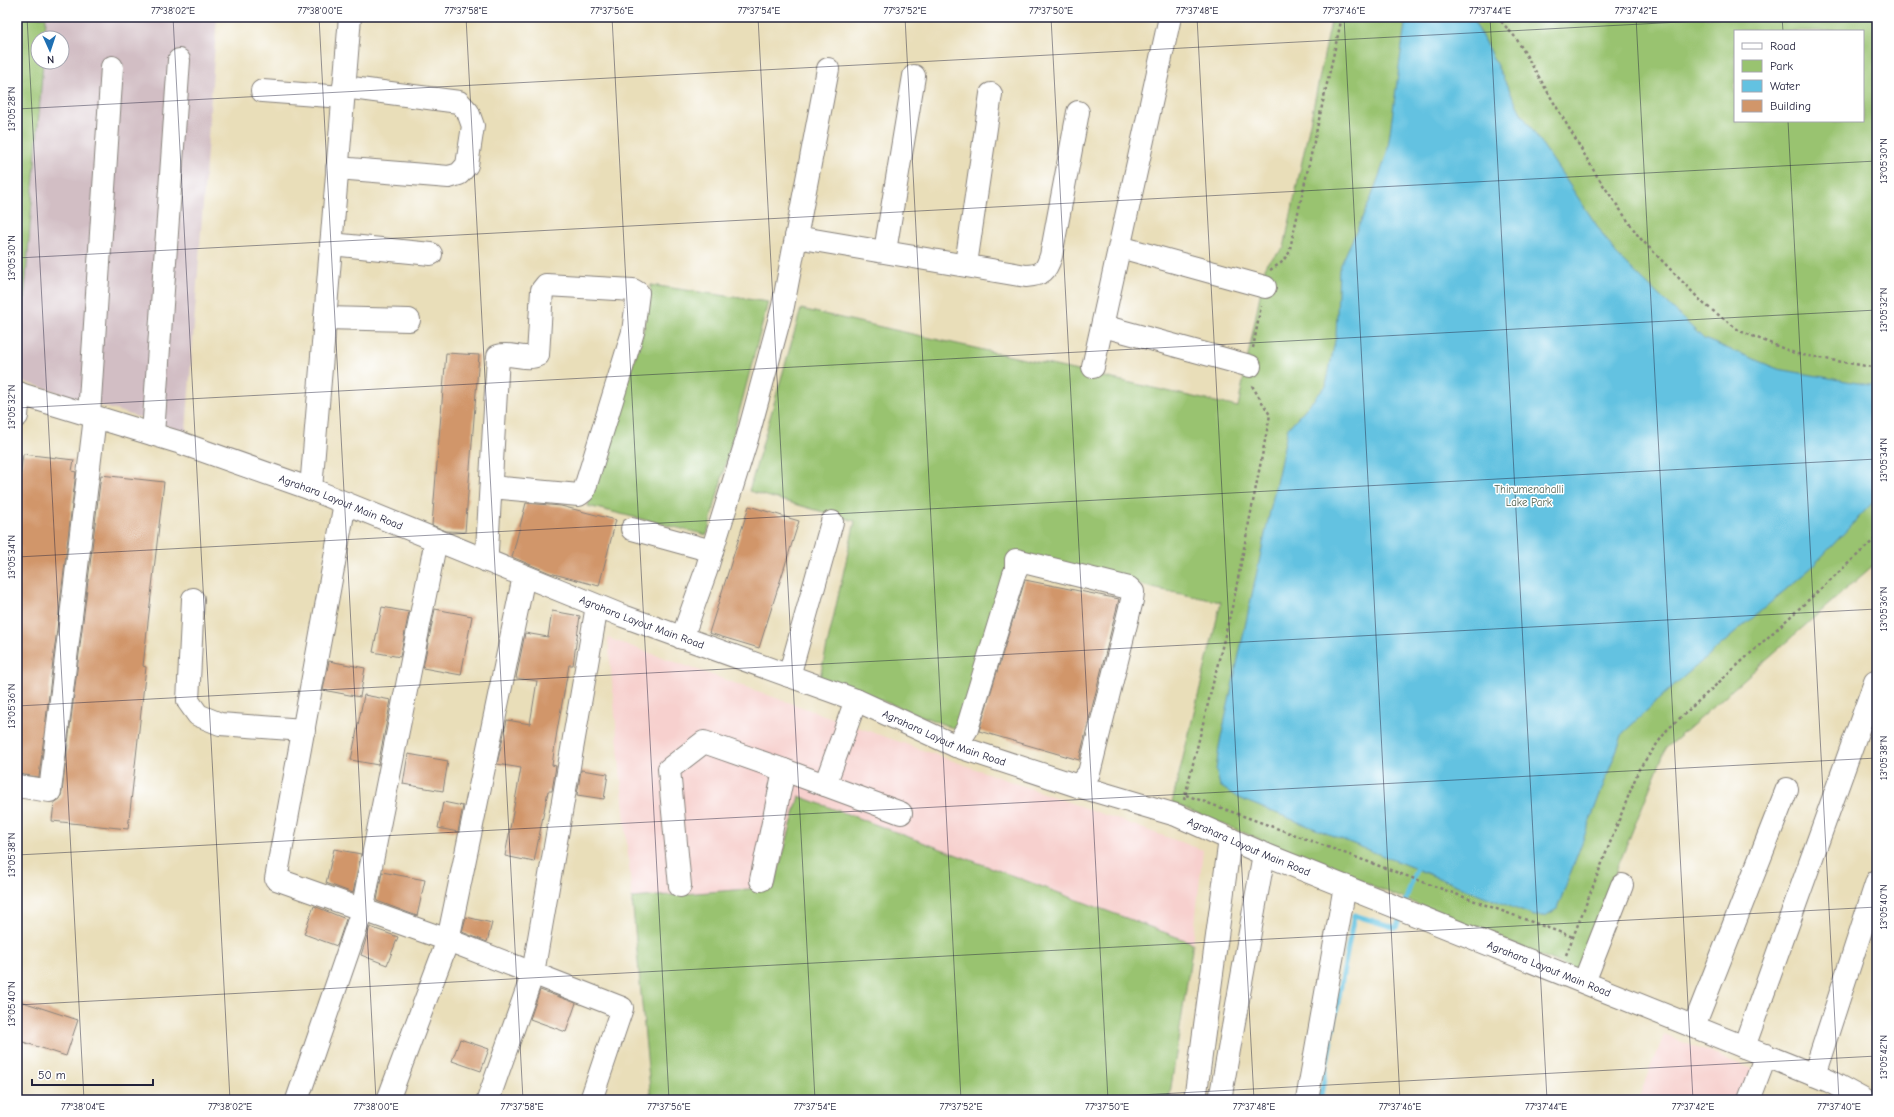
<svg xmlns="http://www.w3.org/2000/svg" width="1894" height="1117" viewBox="0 0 1894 1117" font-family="'Comic Neue',sans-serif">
<rect width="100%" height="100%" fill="#fff"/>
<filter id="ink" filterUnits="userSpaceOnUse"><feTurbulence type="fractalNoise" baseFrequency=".025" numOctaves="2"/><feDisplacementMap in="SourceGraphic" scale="8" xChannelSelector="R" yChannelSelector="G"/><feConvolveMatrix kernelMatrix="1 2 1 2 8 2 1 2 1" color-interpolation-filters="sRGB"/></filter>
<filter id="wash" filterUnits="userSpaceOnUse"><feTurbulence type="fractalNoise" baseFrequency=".012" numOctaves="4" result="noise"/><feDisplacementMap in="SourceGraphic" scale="16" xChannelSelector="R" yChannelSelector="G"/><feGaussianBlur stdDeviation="0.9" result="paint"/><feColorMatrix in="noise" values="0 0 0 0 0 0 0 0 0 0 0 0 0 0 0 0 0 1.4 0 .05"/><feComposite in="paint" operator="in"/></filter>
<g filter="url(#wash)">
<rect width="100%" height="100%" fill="#e9deb9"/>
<path fill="#f7d0ce" d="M608,638L1203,850L1193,943L800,796L774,887L632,898Z
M1664,1035L1755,1070L1743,1100H1638Z"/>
<path fill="#d2bec4" d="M46,17H217L186,432L18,380L43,62H62V38H45Z"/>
<path fill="#99c370" stroke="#5e7256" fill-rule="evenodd" d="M17,17H46L45,38H38V62H43L18,380Z
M1332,17H1877V562L1666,748L1576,970L1172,803L1221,602L1157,589L1013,552L966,733L820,677L855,521L749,491L801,309L1238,407L1266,264L1284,248ZM1735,31H1863V121H1735Z
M651,285L768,302L707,535L588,506L644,328Z
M799,796L1193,943L1169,1100H651L632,898L774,887Z"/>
<path fill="#63c2e1" stroke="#42728e" d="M1406,17H1472L1521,113L1616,254L1704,339L1778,369L1869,385L1877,384V498L1811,568L1673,686L1623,733L1557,909L1545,916H1534L1238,798L1220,786L1216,770L1219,747L1288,428L1326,386L1336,336L1339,269L1370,201L1387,154Z"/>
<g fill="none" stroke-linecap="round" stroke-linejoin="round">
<path stroke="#63c2e1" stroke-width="5" d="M1404,905L1416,869
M1320,1100L1354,915L1396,928L1401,914"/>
</g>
<g id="blocks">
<path fill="#d1966a" d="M446,353L479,355L465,532L446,531L432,525Z
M23,454L74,460L72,471L76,472L39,777L17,774V503Z
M101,475L164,482L143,666L146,667L128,829L52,821L54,803L60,799L62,792Z
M526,503L561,506L616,520L599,586L550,573L512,557Z
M749,506L799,521L759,648L709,633Z
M1025,580L1119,599L1079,760L979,731Z
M382,607L409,612L400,657L373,652Z
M435,609L472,616L461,675L423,668Z
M552,611L580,616L573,665H569L557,731L552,765L556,766L552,791H548L534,862L505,856L521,768L497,764L507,720L530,724L537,681L516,678L525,633L548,637Z
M329,661L365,668L360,697L323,690Z
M364,695L391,700L378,765L351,760Z
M408,754L448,761L443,791L403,784Z
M581,770L608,774L604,799L577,795Z
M443,802L463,806L458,832L438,828Z
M334,849L361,854L353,893L326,883Z
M382,872L425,880L417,916L377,901Z
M314,906L346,919L337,946L304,934Z
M466,917L492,923L487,942L462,932Z
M370,927L398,937L387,965L361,955Z
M540,990L576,1003L566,1032L530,1019Z
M17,1000L78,1020L66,1056L17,1040Z
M460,1039L489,1049L481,1071L452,1061Z"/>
</g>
</g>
<g filter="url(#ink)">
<use href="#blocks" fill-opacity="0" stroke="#86807a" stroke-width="1"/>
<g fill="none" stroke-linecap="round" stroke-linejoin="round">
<defs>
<g id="minor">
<path d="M262,91L343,97"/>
<path d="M337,168L449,177L459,174L467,165L473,126L468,112L459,102L344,87"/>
<path d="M796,237L1026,276C1043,275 1046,271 1051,256L1078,112"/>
<path d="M331,244L431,254"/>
<path d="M1120,247L1265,287"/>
<path d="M885,251L914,76"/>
<path d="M966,264L991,94"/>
<path d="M325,318L409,320"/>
<path d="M1103,326L1250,366"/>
<path d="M1093,367L1170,17"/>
<path id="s1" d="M17,393L178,442L311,489L623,616L856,700L956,746L1078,786L1176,815L1264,854L1829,1081L1864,1100"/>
<path d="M89,415L112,67"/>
<path d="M17,416L19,393"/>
<path d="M153,434L179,60"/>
<path d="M311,489L350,17"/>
<path d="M345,503L276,879L448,940L622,1008L591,1100"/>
<path d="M632,529L712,551L706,571L682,638"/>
<path d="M712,551L747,439L783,306L828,69"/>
<path d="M487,561V550L498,356C511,352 527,361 538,355L542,290L546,285L633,290L638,293L633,332L584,491L579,495L491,487"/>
<path d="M193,599L188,701L198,715L220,724L304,730"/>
<path d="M789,676L832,522"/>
<path d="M956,746L967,729L1014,574L1016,571V560L1129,588L1133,592L1132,600L1089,773L1078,786"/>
<path d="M825,785L901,813"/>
<path d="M17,786L50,791L95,417"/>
<path d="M761,880L784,770L825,785L856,700"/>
<path d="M680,886L669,769L704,742L784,770"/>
<path d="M1584,982L1622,885"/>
<path d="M1694,1026L1787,789"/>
<path d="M1744,1047L1875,682"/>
<path d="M1814,1075L1877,881"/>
<path d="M297,1100L362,911L436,540"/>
<path d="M388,1100L448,940L524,576"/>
<path d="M488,1100L533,973L597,606"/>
<path d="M1195,1100L1230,839"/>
<path d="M1220,1100L1264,854"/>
<path d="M1307,1100L1345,886"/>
<path d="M1749,1100L1766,1055"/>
</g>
</defs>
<use href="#minor" stroke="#86807a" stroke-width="24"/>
<path stroke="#86807a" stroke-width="2.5" stroke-dasharray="3 3" stroke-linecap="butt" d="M1497,17L1516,38L1597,176L1639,237L1704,304L1740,331L1797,354L1877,368
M1270,270L1281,263L1289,253L1342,17
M1253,348L1261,306
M1186,795L1573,937
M1184,800L1234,599L1270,415L1251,384
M1566,955L1639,769L1667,730L1877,537"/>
<use href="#minor" stroke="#fff" stroke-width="22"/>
</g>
</g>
<path fill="none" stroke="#22223b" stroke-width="1" stroke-opacity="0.45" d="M27,17L84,1100M173,17L230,1100M319,17L376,1100M466,17L523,1100M612,17L669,1100M758,17L815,1100M905,17L961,1100M1051,17L1108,1100M1197,17L1254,1100M1344,17L1400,1100M1490,17L1547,1100M1636,17L1693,1100M1782,17L1783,31M17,109L1776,17M1788,121L1839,1100M17,258L1877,161M17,408L1877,310M17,557L1877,459M17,706L1877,609M17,855L1877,758M17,1005L1877,907M1045,1100L1877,1056"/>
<g text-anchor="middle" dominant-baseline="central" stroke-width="3" stroke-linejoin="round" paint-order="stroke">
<g font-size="11" fill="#526250" stroke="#fff">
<text x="1529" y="489">Thirumenahalli<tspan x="1529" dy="13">Lake Park</tspan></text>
</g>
<g font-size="11" fill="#22223b" stroke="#fff">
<text stroke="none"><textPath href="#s1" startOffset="342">Agrahara Layout Main Road</textPath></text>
<text stroke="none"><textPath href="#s1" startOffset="666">Agrahara Layout Main Road</textPath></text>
<text stroke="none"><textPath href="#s1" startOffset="990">Agrahara Layout Main Road</textPath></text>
<text stroke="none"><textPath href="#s1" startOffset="1314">Agrahara Layout Main Road</textPath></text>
<text stroke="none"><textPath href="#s1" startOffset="1638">Agrahara Layout Main Road</textPath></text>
</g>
</g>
<rect width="1894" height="1117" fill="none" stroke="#fff" stroke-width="44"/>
<rect x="1734" y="30" width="130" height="92" fill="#ffffff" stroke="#a7a7b1"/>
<rect x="1742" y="43" width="20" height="6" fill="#ffffff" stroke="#a7a7b1"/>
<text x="1770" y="50" font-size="12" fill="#22223b">Road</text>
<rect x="1742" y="60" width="20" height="12" fill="#99c370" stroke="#a7a7b1"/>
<text x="1770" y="70" font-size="12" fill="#22223b">Park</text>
<rect x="1742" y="80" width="20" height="12" fill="#63c2e1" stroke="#a7a7b1"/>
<text x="1770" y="90" font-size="12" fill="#22223b">Water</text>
<rect x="1742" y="100" width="20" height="12" fill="#d1966a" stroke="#a7a7b1"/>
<text x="1770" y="110" font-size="12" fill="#22223b">Building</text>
<g transform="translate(50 50) rotate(177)"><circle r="19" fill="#ffffff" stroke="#a7a7b1"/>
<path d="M0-3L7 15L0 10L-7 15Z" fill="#1f6fb2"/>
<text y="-6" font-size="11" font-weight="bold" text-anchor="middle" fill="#22223b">N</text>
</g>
<path d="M32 1079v6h121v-6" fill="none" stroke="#22223b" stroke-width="2"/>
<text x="38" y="1079" font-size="12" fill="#22223b" stroke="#ffffff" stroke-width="3" paint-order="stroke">50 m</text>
<rect x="22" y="22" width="1850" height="1073" fill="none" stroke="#22223b" stroke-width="1.5"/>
<g font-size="10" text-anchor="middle" fill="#22223b">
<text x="173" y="14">77°38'02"E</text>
<text x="320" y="14">77°38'00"E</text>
<text x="466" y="14">77°37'58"E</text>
<text x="612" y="14">77°37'56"E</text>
<text x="759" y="14">77°37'54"E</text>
<text x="905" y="14">77°37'52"E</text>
<text x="1051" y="14">77°37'50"E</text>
<text x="1197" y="14">77°37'48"E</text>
<text x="1344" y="14">77°37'46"E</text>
<text x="1490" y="14">77°37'44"E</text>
<text x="1636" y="14">77°37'42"E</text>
<text transform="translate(11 109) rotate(-90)" y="4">13°05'28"N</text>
<text transform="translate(1883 161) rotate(-90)" y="4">13°05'30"N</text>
<text transform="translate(11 258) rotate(-90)" y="4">13°05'30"N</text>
<text transform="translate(1883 310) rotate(-90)" y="4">13°05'32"N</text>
<text transform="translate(11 407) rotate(-90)" y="4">13°05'32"N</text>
<text transform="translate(1883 460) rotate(-90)" y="4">13°05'34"N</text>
<text transform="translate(11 557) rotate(-90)" y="4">13°05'34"N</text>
<text transform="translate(1883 609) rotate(-90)" y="4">13°05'36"N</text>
<text transform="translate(11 706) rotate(-90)" y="4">13°05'36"N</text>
<text transform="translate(1883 758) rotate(-90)" y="4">13°05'38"N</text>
<text transform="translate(11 855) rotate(-90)" y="4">13°05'38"N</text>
<text transform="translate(1883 907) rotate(-90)" y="4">13°05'40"N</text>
<text transform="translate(11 1004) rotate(-90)" y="4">13°05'40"N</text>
<text transform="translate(1883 1057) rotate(-90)" y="4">13°05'42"N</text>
<text x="83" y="1110">77°38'04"E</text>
<text x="230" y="1110">77°38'02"E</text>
<text x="376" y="1110">77°38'00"E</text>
<text x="522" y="1110">77°37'58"E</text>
<text x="669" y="1110">77°37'56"E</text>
<text x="815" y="1110">77°37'54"E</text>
<text x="961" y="1110">77°37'52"E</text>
<text x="1107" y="1110">77°37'50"E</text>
<text x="1254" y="1110">77°37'48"E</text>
<text x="1400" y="1110">77°37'46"E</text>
<text x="1546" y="1110">77°37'44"E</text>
<text x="1693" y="1110">77°37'42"E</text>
<text x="1839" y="1110">77°37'40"E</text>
</g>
</svg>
